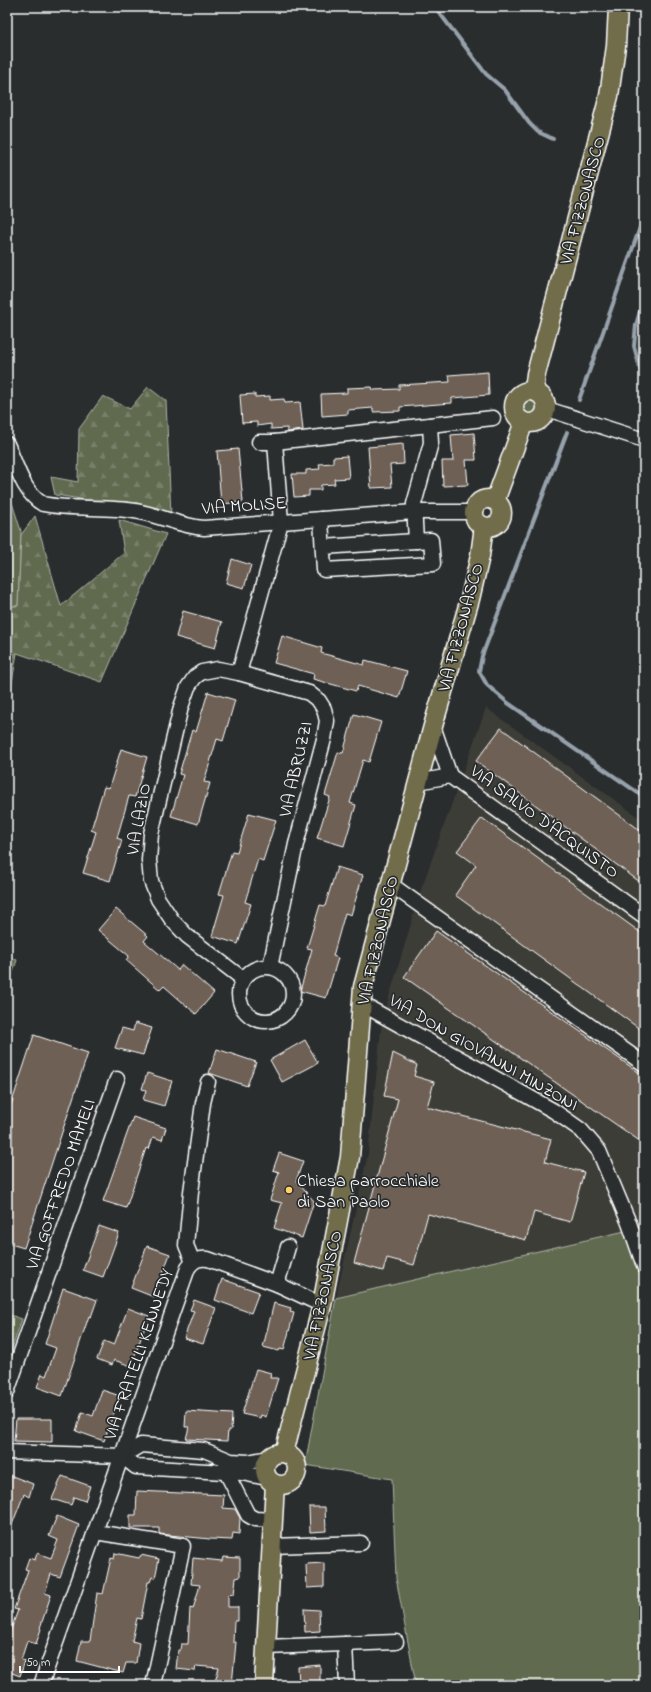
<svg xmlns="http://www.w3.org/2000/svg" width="651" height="1692" viewBox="0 0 651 1692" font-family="'Indie Flower',sans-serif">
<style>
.built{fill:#3e3d39}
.grass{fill:#606a50;stroke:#b0b4a8}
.forest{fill:url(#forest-firs);stroke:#b0b4a8}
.park{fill:url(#park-tufts);stroke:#b0b4a8}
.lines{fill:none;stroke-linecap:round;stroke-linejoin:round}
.stream{stroke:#97a2ac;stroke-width:4}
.building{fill:#6e6154;stroke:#fff}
.minor-casing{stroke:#fff;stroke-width:17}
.major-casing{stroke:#fff;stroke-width:21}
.minor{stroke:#2a2d2e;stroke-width:14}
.major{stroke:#716d4b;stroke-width:18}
.poi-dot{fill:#ffd166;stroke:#2a2d2e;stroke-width:1.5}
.labels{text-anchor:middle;stroke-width:3.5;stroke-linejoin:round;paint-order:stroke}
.street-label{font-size:18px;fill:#fff;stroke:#2a2d2e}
.poi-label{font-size:18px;fill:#fff;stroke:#2a2d2e;text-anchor:start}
</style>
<defs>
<pattern id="forest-firs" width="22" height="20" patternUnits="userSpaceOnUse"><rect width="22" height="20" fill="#606a50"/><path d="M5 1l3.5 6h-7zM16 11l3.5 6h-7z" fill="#78806a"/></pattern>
<pattern id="park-tufts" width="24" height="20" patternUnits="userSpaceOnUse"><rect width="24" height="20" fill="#606a50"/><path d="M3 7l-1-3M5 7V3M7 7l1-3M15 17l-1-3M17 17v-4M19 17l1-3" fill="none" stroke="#78806a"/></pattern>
</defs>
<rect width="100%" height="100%" fill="#2a2d2e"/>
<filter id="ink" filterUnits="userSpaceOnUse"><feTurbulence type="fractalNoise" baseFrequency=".025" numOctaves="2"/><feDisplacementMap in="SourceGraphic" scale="8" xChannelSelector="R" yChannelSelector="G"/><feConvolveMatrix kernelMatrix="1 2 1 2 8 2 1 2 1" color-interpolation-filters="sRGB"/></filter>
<g filter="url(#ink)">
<path class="built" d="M486,708L644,821V1287L625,1231L336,1298L368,1154L382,1021L421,890Z"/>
<g class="grass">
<circle cx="530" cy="406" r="9"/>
<path d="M7,487L21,531L18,606H7Z"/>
<path d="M625,1231L644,1287V1685H416L396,1578L392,1479L305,1465L336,1298Z"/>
</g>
<g class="forest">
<path d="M148,387L166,401L171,515L148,509L55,495L51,477L78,482L79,429L103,396L130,409Z"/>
<path d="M35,516L61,606L124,553L119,520L166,534L102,682L17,653L7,711V606H18L21,535Z"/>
<path d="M7,956L17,960L7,990Z"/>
</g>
<path class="park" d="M7,1314L22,1319L7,1363Z"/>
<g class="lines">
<g class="stream">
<path d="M435,7L486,74L505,90L529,123L538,132L553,139"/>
<path d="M644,297L636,325L634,346L644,383"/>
<path d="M579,400L644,216"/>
<path d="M567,432L482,656L479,671L487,685L508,703L644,797"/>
</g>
</g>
<g class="building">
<path d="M488,372L489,395L452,398V403L400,407V411L373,412V408L348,410V414L322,416L321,394L347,393V388L372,387L373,390L399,389V385L450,382L449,375Z"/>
<path d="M255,394V397L270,396V400L284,399L285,403L300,402L303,430L287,432V428L271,429V424L257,426V422L242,423L240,395Z"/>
<path d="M474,433L476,460H466L468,485L443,486L442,461H453L451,435Z"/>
<path d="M403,444L404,464L390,465L392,487L371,488L368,447Z"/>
<path d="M238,449L243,502L221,504L217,451Z"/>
<path d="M347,456L349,478L334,479L335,484L321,485V490H309V496L294,497L292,474H306V470L320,469L319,464L333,463V457Z"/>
<path d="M232,559L251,565L244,588L226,583Z"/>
<path d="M183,611L222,622L215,648L176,637Z"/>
<path d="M282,636L322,648L321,653L364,665L365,660L407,671L399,698L358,686L356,691L313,679L314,674L274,663Z"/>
<path d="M208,692L235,700L223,741L217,739L204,782L210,783L198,824L171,816L183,775L179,774L192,730L196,732Z"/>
<path d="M354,714L381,722L369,762L363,760L350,803L356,805L344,846L317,838L330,797L325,795L338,752L343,753Z"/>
<path d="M501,728L644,833V885L476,761Z"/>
<path d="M121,749L147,757L135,797L129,796L117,838L122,840L110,881L83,873L96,832L91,830L104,787L109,788Z"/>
<path d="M249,813L276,820L263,861L258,859L245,902L251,904L238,944L212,936L224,895L219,894L232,851L237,852Z"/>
<path d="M482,818L644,935V1032L455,895L476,865L457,851Z"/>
<path d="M337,867L363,875L351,915L345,913L333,956L338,958L326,998L300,991L312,949L307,948L320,905L325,906Z"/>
<path d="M116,909L148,936L144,941L178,970L182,965L214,993L196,1014L164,986L160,990L126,960L129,956L98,930Z"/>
<path d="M436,931L644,1076V1144L404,977Z"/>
<path d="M135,1023L152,1028L143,1055L115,1048L122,1028L133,1031Z"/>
<path d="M34,1035L88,1053L24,1248L7,1243V1117Z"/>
<path d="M305,1040L318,1063L282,1082L270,1060Z"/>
<path d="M217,1049L256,1062L247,1086L209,1073Z"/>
<path d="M393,1053L417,1065L414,1076L434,1082L427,1107L551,1139L545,1162L584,1172L570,1222L534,1212L526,1240L428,1214L414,1265L387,1258L383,1271L354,1263L398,1099L384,1096Z"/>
<path d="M147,1073L172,1081L164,1106L143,1100L146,1090L142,1089Z"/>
<path d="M133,1117L166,1128L162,1140L153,1137L149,1149L146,1148L126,1208L103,1201Z"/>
<path d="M279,1153L303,1161L296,1181L314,1201L302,1238L274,1228L282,1203L270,1200L279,1172L273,1170Z"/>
<path d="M99,1226L119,1233L103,1277L83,1270Z"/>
<path d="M147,1246L170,1254L154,1297L131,1288Z"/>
<path d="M222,1279L259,1292L251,1313L215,1300Z"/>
<path d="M63,1288L97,1300L91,1317L89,1316L62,1396L37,1387L42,1374L46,1376L56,1348L45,1344Z"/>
<path d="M194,1300L216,1308L203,1344L184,1338L194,1311L190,1310Z"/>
<path d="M274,1303L291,1308L290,1312L294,1313L284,1350L280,1349L279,1351L263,1347Z"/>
<path d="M128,1308L149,1316L131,1366L114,1360L112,1365L97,1359L104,1341L114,1345Z"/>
<path d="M256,1369L271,1373L270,1378H278L266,1417L261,1415L260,1418L242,1414Z"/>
<path d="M102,1390L120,1396L104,1441L76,1431L82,1412L93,1416Z"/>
<path d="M186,1411L232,1414L231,1430H228L227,1441L186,1439L189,1427H185Z"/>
<path d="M16,1419H52V1442L14,1441Z"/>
<path d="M7,1474L33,1484L29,1497L24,1494L8,1535Z"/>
<path d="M62,1476L90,1486L85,1501L74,1497L71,1505L52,1499Z"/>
<path d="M137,1491L224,1495L223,1508L235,1509L240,1518L239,1534L233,1533L232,1540L210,1539L159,1534V1528H130V1515H136Z"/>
<path d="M309,1507H325L326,1531L310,1532Z"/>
<path d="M57,1516L79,1525L60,1577L51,1574L45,1593L51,1595L40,1628L41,1629L36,1644L27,1641L21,1660L25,1661L20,1676L7,1671V1640L18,1610L14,1609L28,1570L25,1569L29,1558L35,1560L37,1553L51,1558L58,1540L49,1536Z"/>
<path d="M115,1553L139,1558L141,1555L159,1559L155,1578L152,1577L150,1582H148L141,1619L137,1618L132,1641L139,1643L136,1663H126L123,1673L77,1661L81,1641H90L97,1593L103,1594L111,1558L114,1559Z"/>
<path d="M223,1557L240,1558V1577L236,1578L234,1594L228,1595V1607H238V1621H234L233,1642H236L232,1685H214L219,1668L196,1666L195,1671L176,1669L178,1650H180L181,1644H188L190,1608L193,1609L200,1585L191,1584L193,1558L222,1561Z"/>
<path d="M324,1563V1587L307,1588L306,1564Z"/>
<path d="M304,1609L319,1610L320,1631L305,1632Z"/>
<path d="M320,1665V1683H299L298,1667Z"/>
</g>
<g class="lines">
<g class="minor-casing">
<g id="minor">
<path d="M547,409L644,440"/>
<path d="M259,442H275L493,418"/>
<path d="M7,444C16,464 23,493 43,504C73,510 105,506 135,511C159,515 180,526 204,528L414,512H474"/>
<path d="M321,519L324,570L433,564L431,540L323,547"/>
<path d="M416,541L414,504L431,443L430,425"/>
<path d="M239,673L281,522L275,442"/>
<path d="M433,726L450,776"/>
<path d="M418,782L450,776L644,916"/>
<path d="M390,884L644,1064"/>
<circle cx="266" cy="994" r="27"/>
<path d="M243,979L187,936L172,920L158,899L151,881L149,860L151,834L181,707L188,687L195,677L202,672L218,669L239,673L309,693L319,701L324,709L327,721L324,739L296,844L270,967"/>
<path d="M360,1006L371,1009L554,1111L581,1130L599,1151L629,1223L644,1266"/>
<path d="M193,1262L186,1245L191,1192L203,1103L208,1082"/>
<path d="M277,1284L288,1247"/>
<path d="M7,1392L117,1079"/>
<path d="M7,1452L122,1456"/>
<path d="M226,1472L248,1515L255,1519L274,1520"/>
<path d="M267,1478L242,1473L136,1467L122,1456L141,1445L204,1450L231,1461L248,1462L269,1458"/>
<path d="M95,1532L183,1546L153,1685"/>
<path d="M272,1546L361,1543"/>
<path d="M345,1644L347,1685"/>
<path d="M266,1647L396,1642"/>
<path d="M41,1685L188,1268C194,1260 198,1258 208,1259L277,1284L322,1305"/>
</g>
</g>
<g class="major-casing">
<g id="major">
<circle cx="530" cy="407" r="16"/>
<path d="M534,391L536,374L609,96L616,46L618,7"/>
<circle cx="488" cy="513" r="14"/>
<path d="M495,501L524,422"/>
<path d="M284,1453L322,1305L350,1157L363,987L433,726L470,599L480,556L484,526"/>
<circle cx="281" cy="1469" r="16"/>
<path d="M264,1685L275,1484"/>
</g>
</g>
<use href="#minor" class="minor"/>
<use href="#major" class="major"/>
</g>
</g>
<circle class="poi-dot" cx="289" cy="1190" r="4"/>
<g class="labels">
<g class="street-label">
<text transform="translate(582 200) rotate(-75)" y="6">VIA FIZZONASCO</text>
<text transform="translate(244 505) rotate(-4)" y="6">VIA MOLISE</text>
<text transform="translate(460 627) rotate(-75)" y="6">VIA FIZZONASCO</text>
<text transform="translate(295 769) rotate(-77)" y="6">VIA ABRUZZI</text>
<text transform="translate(138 819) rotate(-80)" y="6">VIA LAZIO</text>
<text transform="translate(545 821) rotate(36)" y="6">VIA SALVO D'ACQUISTO</text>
<text transform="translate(377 940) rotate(-77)" y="6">VIA FIZZONASCO</text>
<text transform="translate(484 1052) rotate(30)" y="6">VIA DON GIOVANNI MINZONI</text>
<text transform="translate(60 1184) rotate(-71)" y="6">VIA GOFFREDO MAMELI</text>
<text transform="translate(322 1295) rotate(-78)" y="6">VIA FIZZONASCO</text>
<text transform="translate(138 1354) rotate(-71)" y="6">VIA FRATELLI KENNEDY</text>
</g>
<g class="poi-label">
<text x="297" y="1186">Chiesa parrocchiale<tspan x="297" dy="21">di San Paolo</tspan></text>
</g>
</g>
<rect width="651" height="1692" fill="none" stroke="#2a2d2e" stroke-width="24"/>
<rect x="12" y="12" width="627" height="1668" fill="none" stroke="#fff" stroke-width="1.5" filter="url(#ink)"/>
<path d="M20 1666v6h99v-6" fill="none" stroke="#ffffff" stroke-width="2"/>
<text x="26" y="1666" font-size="12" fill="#ffffff" stroke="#2a2d2e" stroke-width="3" paint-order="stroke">50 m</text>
</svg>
